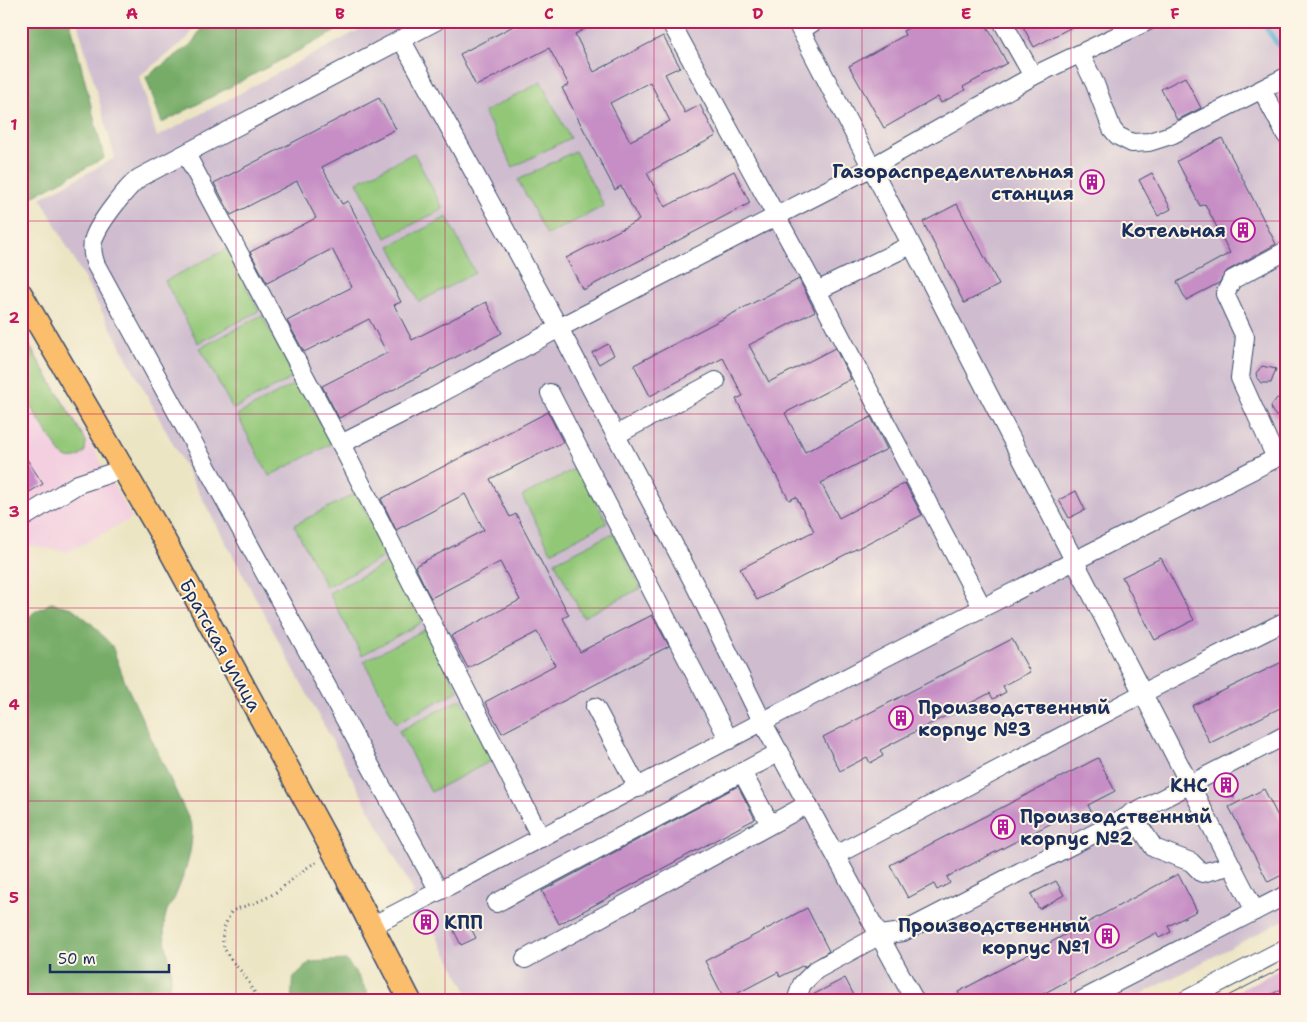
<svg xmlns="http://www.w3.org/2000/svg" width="1307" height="1022" viewBox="0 0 1307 1022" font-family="'Shantell Sans',sans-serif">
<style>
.built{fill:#f3cfe0}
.industrial{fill:#cfbdcf}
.green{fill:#93c778;stroke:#577b6b}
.forest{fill:#76ac68;stroke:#486e63}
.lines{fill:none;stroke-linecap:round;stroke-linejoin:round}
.stream{stroke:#54b2d2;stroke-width:5}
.building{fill:#c68ec5;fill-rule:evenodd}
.minor-casing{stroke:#3a4a6d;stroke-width:20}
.major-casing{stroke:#3a4a6d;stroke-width:25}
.path{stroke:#3a4a6d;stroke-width:3;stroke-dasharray:1 4;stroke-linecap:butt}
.minor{stroke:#fff;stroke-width:18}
.major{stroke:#fabe6d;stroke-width:22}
.grid{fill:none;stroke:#c2185b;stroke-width:1;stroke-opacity:0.55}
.labels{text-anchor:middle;stroke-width:4;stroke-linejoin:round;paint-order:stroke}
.poi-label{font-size:19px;font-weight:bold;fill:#1b2f5e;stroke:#fcf5e5;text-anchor:end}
.street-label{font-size:19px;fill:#1b2f5e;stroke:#fcf5e5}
.neatline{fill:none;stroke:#c2185b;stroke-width:2}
.grid-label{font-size:16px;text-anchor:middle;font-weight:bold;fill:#c2185b}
</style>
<rect width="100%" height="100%" fill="#fcf5e5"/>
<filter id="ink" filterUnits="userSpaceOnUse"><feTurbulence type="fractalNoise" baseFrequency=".02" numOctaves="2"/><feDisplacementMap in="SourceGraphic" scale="10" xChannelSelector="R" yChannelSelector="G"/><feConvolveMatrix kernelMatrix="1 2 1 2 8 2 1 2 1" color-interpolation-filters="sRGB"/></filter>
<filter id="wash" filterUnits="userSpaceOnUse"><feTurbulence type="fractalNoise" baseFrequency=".0096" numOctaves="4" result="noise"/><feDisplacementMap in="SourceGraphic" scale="20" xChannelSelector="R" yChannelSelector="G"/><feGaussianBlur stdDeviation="1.12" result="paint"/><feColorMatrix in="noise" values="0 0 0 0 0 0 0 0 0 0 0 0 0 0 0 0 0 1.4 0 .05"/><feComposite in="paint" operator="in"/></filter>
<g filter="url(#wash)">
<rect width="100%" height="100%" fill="#ece5c4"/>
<path class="built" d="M21,329L92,446L132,518L68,552L21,544Z"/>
<path class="industrial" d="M77,21H197L188,38L139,76L157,137L376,21H1286V919L1128,1001H472L433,929L425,933L419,923L422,921L409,896L414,893L41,198L115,158Z"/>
<g class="green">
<path d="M541,82L570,138L513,167L484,112Z"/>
<path d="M575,151L604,206L547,235L518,180Z"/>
<path d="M414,153L443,209L386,238L357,182Z"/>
<path d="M447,217L475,273L419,302L390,246Z"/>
<path d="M227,249L259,311L198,343L165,281Z"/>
<path d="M262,315L294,377L233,409L200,348Z"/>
<path d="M21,332L86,441L85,451C79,460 69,461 61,454L21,392Z"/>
<path d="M298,382L331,444L269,476L237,415Z"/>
<path d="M578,467L607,523L551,552L522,496Z"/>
<path d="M356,493L388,555L326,587L294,525Z"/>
<path d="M613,533L641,588L583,617L555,562Z"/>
<path d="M391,561L423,622L362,655L329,593Z"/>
<path d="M426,629L458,691L396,723L364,661Z"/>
<path d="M461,699L493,760L431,792L399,731Z"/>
</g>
<g class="forest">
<path d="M21,21H70L104,158L30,198L21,185Z"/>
<path d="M205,21H355L162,123L146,77L193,43Z"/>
<path d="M51,603L72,608L91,623L112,646L125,682L192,826C193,852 185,873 175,897C173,902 167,908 166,914C157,943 183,974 164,1001H21V625L33,613Z"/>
<path d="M346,960L357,974L372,1001H291L293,978L310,962Z"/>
</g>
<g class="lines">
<path class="stream" d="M1261,21L1286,56"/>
</g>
<g id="blocks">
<g class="building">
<path d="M523,21H600L575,34L594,72L663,36L680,67L665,74L685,113L700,105L716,136L647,173L665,207L734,171L750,203L583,290L566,258L639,220L621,186L615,190L562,88L569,85L549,48L476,86L460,54ZM650,82L670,121L630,141L610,103Z"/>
<path d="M921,21H984L1007,63L963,87L965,90L941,103L938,97L884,128L849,66L905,35L903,31Z"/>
<path d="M1020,21H1083L1034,47Z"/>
<path d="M1185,77L1201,108L1177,120L1161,89Z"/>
<path d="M379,98L396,129L322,167L342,204L348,201L401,302L394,305L412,340L486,302L502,333L339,418L322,386L387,353L369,319L304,352L287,321L352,287L332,249L267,283L250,252L316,218L297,181L231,215L214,183Z"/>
<path d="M1222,138L1276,244L1227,271L1219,283L1186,300L1177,282L1230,253L1205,204L1200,206L1177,161Z"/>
<path d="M1152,173L1171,209L1158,216L1139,180Z"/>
<path d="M957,204L999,285L964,303L923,222Z"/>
<path d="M799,279L815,311L749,345L769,382L835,348L851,379L785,413L805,452L871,417L887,449L821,483L839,518L905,483L922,515L757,600L740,569L814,531L796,497L789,500L736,399L743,396L723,358L650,396L634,365Z"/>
<path d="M608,344L614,355L599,364L592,353Z"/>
<path d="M1262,366L1276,369L1271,383H1261L1257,378L1256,373Z"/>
<path d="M1277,398L1286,399V418L1276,416L1272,411L1271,406Z"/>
<path d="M548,412L563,442L490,479L510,517L516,514L569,615L563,618L580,652L652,615L669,646L502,733L485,702L555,665L537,632L468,668L451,636L520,600L500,562L431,598L428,593L415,566L484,530L465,494L396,530L381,499Z"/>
<path d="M21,450L43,484L26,494L21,486Z"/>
<path d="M1076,491L1085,510L1069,518L1059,500Z"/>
<path d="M1161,558L1194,620L1155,640L1122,577Z"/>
<path d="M1012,639L1030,672L1003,686L1006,692L993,699L990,693L880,750L883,756L870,763L867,757L840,771L823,737Z"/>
<path d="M1286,660V705L1210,743L1192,706Z"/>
<path d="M1098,758L1115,791L1088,805L1091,811L1079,817L1075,811L947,877L950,883L937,890L934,884L908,898L890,865Z"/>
<path d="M1231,776L1236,783L1234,798L1220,791L1217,786L1216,783Z"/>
<path d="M738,786L755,819L559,924L542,891Z"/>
<path d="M1264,789L1286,832V873L1268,882L1229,807Z"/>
<path d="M1178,874L1197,911L1168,926L1171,932L1159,938L1156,933L1030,1001H963L958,992Z"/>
<path d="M1056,881L1064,895L1039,909L1031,894Z"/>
<path d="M807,908L829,951L804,967V965L780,977L778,972L725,1000L705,961Z"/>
<path d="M429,917L435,927L425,933L419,923Z"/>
<path d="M469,924L476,938L461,945L454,931Z"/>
<path d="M1286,966V987L1258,1001H1218Z"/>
<path d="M845,978L857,1001H807L809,997Z"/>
</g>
</g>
</g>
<g filter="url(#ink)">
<use href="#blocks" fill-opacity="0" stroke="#3a4a6d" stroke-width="1"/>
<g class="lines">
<g class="minor-casing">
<g id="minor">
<path d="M436,21L139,178C126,188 99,223 94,238C91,246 93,257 96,265L439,891"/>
<path d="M670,21L817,291L982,607"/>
<path d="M796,21L1255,911"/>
<path d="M1002,21L1033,76"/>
<path d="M801,30L815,21"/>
<path d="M401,39L559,328L695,585L763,723L915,1001"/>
<path d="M1081,55L1095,84L1112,129L1118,136L1132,143L1149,142L1171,135L1286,77"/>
<path d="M1262,90L1286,135"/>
<path d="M186,154L341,444L541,838"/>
<path d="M817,291L911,245"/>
<path d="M550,393L729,740"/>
<path d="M616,435L716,381"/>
<path d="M341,444L432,398L559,328L872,167L1033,76L1148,21"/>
<path d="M1276,458L1240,378L1245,337L1225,294L1232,280L1286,251"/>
<path d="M21,519L78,484L123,469"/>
<path d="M595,707L638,788"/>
<path d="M742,772L770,824"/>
<path d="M1131,813L1154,848L1191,862L1202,873L1229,866"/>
<path d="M836,855L1153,688L1286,621"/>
<path d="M496,903L780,752"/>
<path d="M372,926L886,657L1286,453"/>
<path d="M525,959L808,804"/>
<path d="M796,1001L802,984L816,970L880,935L903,932L1286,735"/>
<path d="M1080,1001L1286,895"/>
<path d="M1184,1001L1286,948"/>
</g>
</g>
<g class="major-casing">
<path id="major" d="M21,294L161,534L334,853L410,1001"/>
</g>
<path class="path" d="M259,1001C253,990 248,979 240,970C220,948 217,938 232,911C246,905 261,902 273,894C289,884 301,870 318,861"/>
<use href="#minor" class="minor"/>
<use href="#major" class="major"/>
</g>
</g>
<path class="grid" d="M236,21V1001M445,21V1001M654,21V1001M862,21V1001M1071,21V1001M21,221H1286M21,414H1286M21,608H1286M21,801H1286"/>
<defs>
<g id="building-ring" transform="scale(1.25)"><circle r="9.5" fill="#fcf5e5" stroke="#b5179e" stroke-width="1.5"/><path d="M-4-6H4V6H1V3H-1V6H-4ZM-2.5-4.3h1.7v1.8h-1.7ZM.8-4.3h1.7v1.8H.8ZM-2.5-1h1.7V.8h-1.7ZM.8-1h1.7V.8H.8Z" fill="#b5179e"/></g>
</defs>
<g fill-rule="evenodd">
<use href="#building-ring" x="1092" y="182"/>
<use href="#building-ring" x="1243" y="230"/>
<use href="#building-ring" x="901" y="718"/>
<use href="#building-ring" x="1226" y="785"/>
<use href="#building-ring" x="1003" y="827"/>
<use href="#building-ring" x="426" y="922"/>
<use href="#building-ring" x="1107" y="936"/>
</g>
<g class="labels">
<g class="poi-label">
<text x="1074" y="178">Газораспределительная<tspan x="1074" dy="22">станция</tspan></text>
<text x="1226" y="237">Котельная</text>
<text x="918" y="714" text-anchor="start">Производственный<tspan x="918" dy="22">корпус №3</tspan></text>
<text x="1208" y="792">КНС</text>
<text x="1020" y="823" text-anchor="start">Производственный<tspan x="1020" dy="22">корпус №2</tspan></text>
<text x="444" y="929" text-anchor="start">КПП</text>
<text x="1090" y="932">Производственный<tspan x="1090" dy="22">корпус №1</tspan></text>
</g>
<g class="street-label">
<text transform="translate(221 645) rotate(61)" y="7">Братская улица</text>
</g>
</g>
<rect width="1307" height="1022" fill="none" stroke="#fcf5e5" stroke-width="55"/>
<path d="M50 964v8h119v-8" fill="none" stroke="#1b2f5e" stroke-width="2.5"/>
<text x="58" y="964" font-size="15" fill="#1b2f5e" stroke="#fcf5e5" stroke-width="4" paint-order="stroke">50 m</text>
<rect x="28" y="28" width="1252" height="966" class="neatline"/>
<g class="grid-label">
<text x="132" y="19">A</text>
<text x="340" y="19">B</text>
<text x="549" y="19">C</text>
<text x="758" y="19">D</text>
<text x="966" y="19">E</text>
<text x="1175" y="19">F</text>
<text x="14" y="130">1</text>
<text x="14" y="323">2</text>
<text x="14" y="517">3</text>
<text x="14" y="710">4</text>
<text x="14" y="903">5</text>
</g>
</svg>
